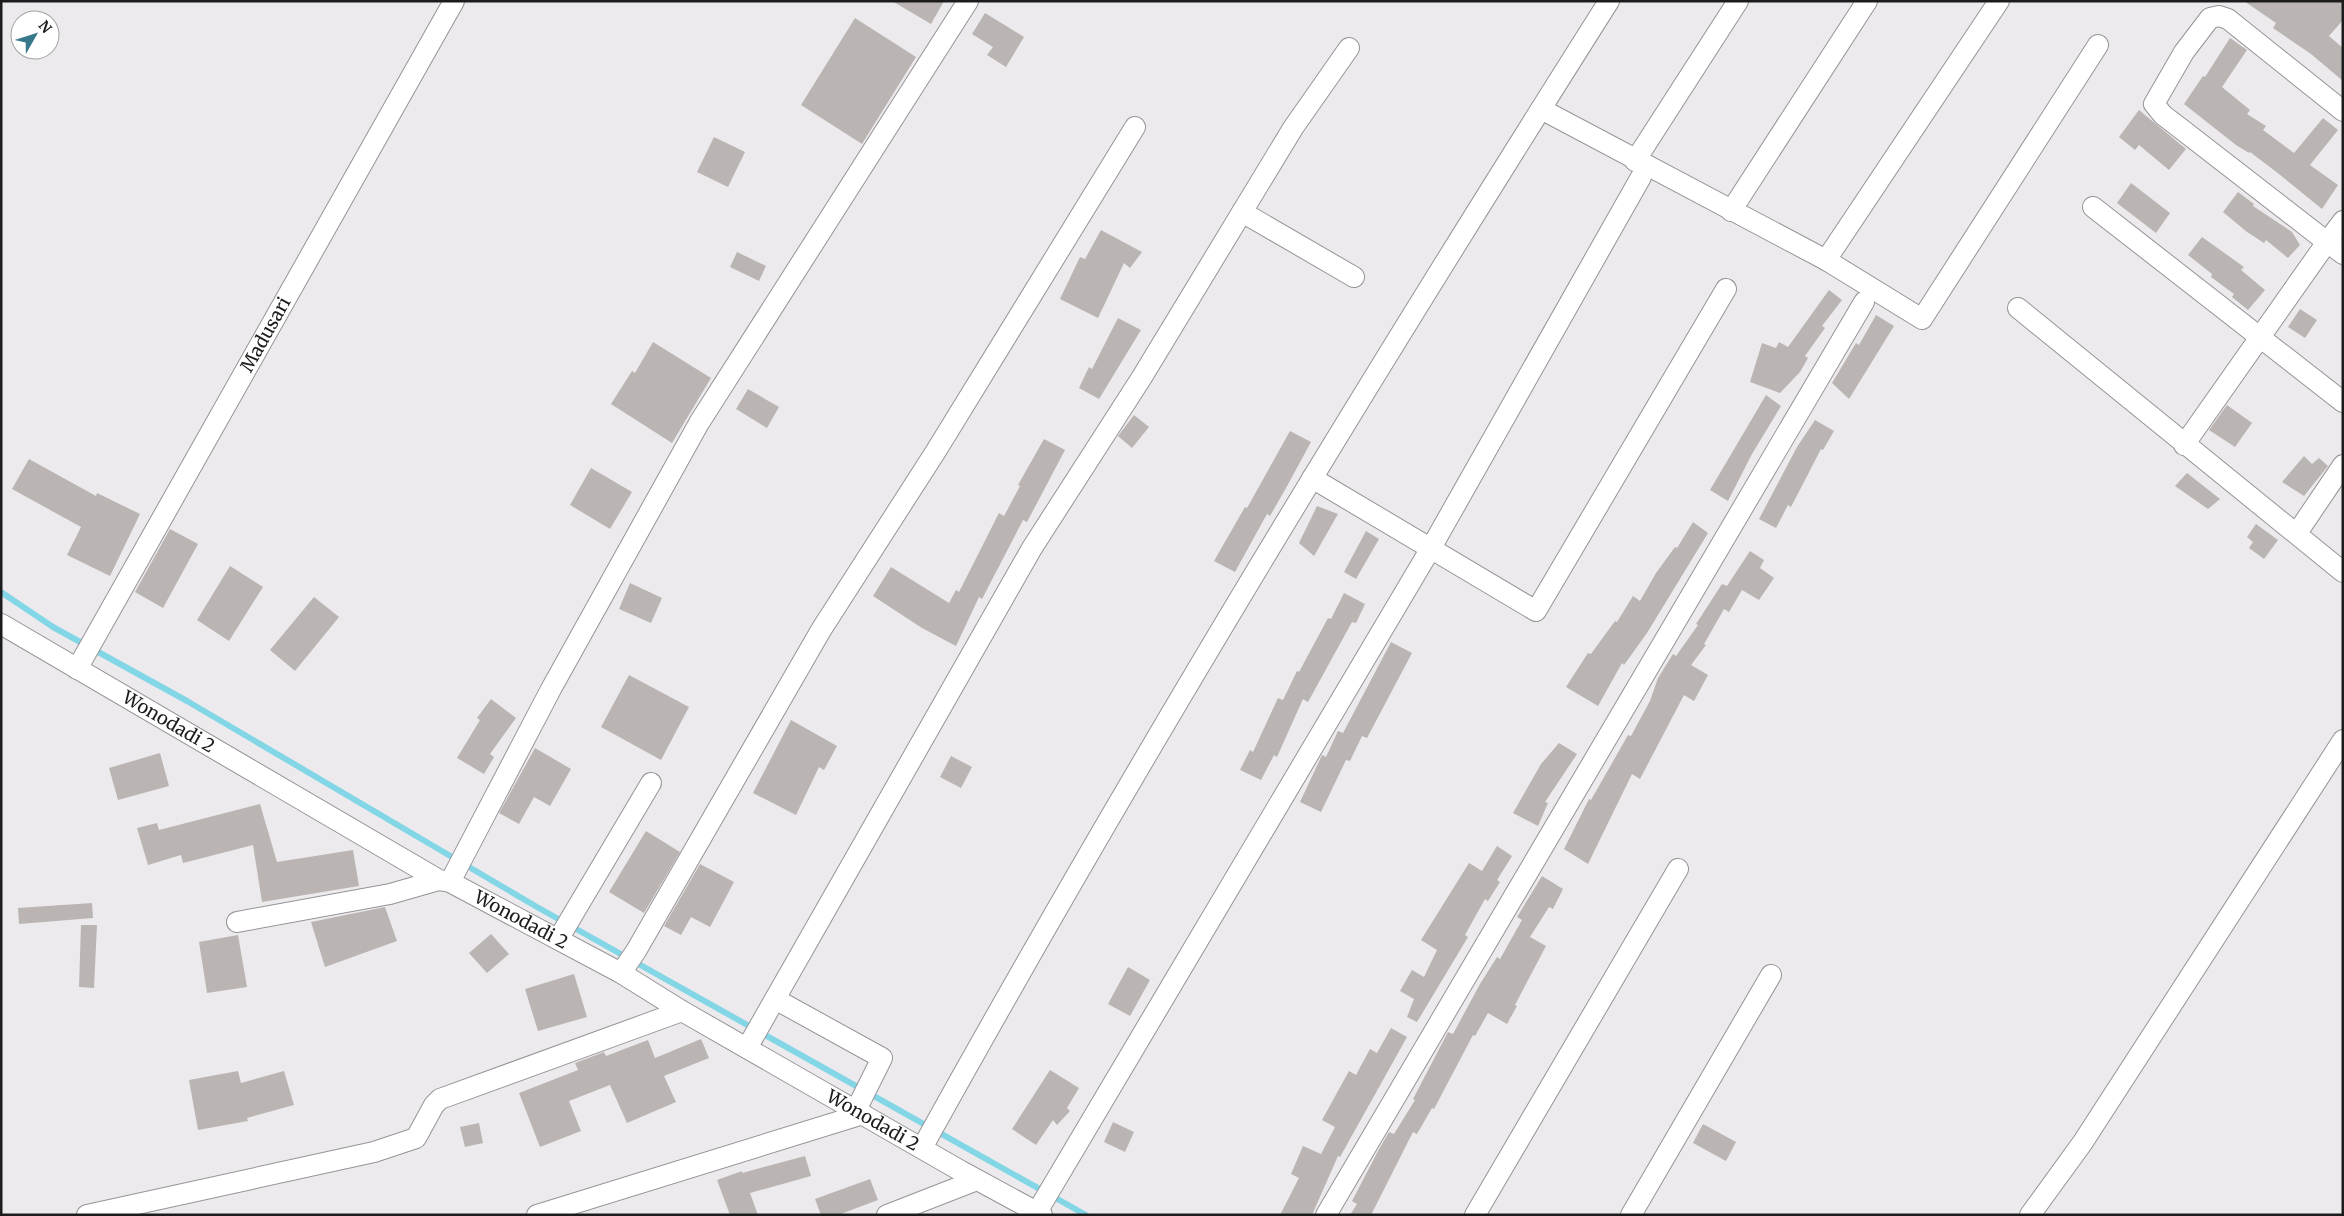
<svg xmlns="http://www.w3.org/2000/svg" width="2344" height="1216" viewBox="0 0 2344 1216" font-family="Merriweather,serif">
<style>
.lines{fill:none;stroke-linecap:round;stroke-linejoin:round}
.stream{stroke:#83d6e6;stroke-width:6}
.building{fill:#bab5b3}
.minor-casing{stroke:#969397;stroke-width:22}
.minor{stroke:#fff;stroke-width:20}
.labels{text-anchor:middle;stroke-width:4.5;stroke-linejoin:round;paint-order:stroke}
.street-label{font-size:18px;fill:#1d1c1d;stroke:#fff}
</style>
<rect width="100%" height="100%" fill="#edeaee"/>
<g class="lines">
<path class="stream" d="M1,592L53,627L187,701L537,907L1086,1215"/>
</g>
<g class="building">
<path d="M892,1H944L931,24Z"/>
<path d="M2244,1H2343V20L2329,36L2343,48V81L2311,54L2273,28L2276,23Z"/>
<path d="M985,13L1024,37L1006,67L987,55L993,47L972,34Z"/>
<path d="M855,18L916,57L862,144L801,105Z"/>
<path d="M2230,38L2247,50L2222,87L2250,110L2247,114L2266,126L2263,130L2294,153L2323,118L2338,130L2310,165L2338,185L2322,209L2279,174L2250,152L2249,153L2236,145L2184,104L2203,76L2205,77Z"/>
<path d="M2139,110L2186,149L2169,170L2139,145L2135,150L2119,137Z"/>
<path d="M714,137L745,152L728,187L697,172Z"/>
<path d="M2131,183L2170,213L2156,233L2117,203Z"/>
<path d="M2238,192L2254,204L2253,206L2292,232L2300,245L2288,258L2266,240L2264,243L2247,232L2223,212Z"/>
<path d="M1101,230L1142,252L1130,268L1124,263L1098,318L1060,299L1080,257L1085,259Z"/>
<path d="M2202,237L2244,267L2241,270L2265,290L2248,310L2232,297L2234,294L2211,277L2212,274L2188,255Z"/>
<path d="M737,252L766,266L759,281L730,267Z"/>
<path d="M1829,290L1842,300L1822,326L1825,328L1805,356L1808,358L1800,372L1780,393L1750,382L1762,343L1776,348L1779,342L1788,347Z"/>
<path d="M2300,309L2317,320L2305,338L2288,327Z"/>
<path d="M1876,315L1894,326L1849,399L1832,383L1856,343L1859,345Z"/>
<path d="M1118,318L1141,330L1099,399L1079,388L1089,367L1092,369Z"/>
<path d="M653,342L711,378L672,443L611,404L632,371L635,373Z"/>
<path d="M748,389L779,407L767,428L736,409Z"/>
<path d="M1766,395L1781,406L1752,454L1728,501L1710,490Z"/>
<path d="M2227,405L2252,423L2235,447L2209,430Z"/>
<path d="M1134,415L1149,427L1132,448L1118,436Z"/>
<path d="M1815,420L1834,431L1823,450L1821,449L1791,507L1788,505L1776,528L1759,519L1797,447Z"/>
<path d="M1290,431L1311,442L1286,488L1270,516L1267,514L1235,572L1214,561L1245,507L1247,508Z"/>
<path d="M1044,439L1065,450L1027,522L1023,520L982,599L979,597L956,646L922,628L873,596L891,567L949,603L956,590L959,592L999,513L1004,516L1020,486L1018,485Z"/>
<path d="M2304,456L2312,464L2319,458L2328,466L2304,496L2282,482Z"/>
<path d="M29,459L96,496L97,493L140,514L110,576L67,555L81,527L12,489Z"/>
<path d="M591,468L632,492L610,529L570,505Z"/>
<path d="M2187,473L2220,499L2208,509L2175,486Z"/>
<path d="M1317,506L1338,514L1314,556L1299,543Z"/>
<path d="M1693,522L1708,533L1647,633L1624,665L1622,663L1598,706L1566,687L1588,653L1591,654L1615,621L1617,622L1633,596L1640,601L1656,573L1675,547L1677,548Z"/>
<path d="M2256,524L2278,540L2264,559L2249,548L2253,542L2247,537Z"/>
<path d="M170,529L198,544L163,608L135,592Z"/>
<path d="M1366,531L1379,539L1356,579L1344,572Z"/>
<path d="M1750,551L1764,560L1760,568L1774,578L1759,600L1742,590L1729,612L1724,609L1704,644L1706,645L1691,665L1708,675L1694,701L1684,695L1640,779L1632,774L1588,864L1564,849L1589,799L1591,800L1628,735L1631,736L1650,701L1658,678L1673,654L1676,656L1698,625L1696,624L1722,584L1727,586Z"/>
<path d="M230,566L263,587L229,641L197,620Z"/>
<path d="M630,583L662,598L651,623L619,609Z"/>
<path d="M1344,593L1365,604L1356,623L1352,622L1308,702L1303,699L1277,757L1274,755L1261,780L1240,770L1250,750L1253,752L1278,698L1283,700L1297,671L1299,672L1328,618L1331,619Z"/>
<path d="M314,597L339,617L295,671L270,650Z"/>
<path d="M1391,642L1412,653L1367,738L1362,736L1350,761L1346,760L1321,812L1300,802L1322,755L1326,757L1338,731L1343,733Z"/>
<path d="M629,675L689,707L661,760L601,727Z"/>
<path d="M491,699L516,718L490,754L494,757L484,774L457,758L480,720L477,718Z"/>
<path d="M791,720L837,746L824,770L819,767L796,815L753,793Z"/>
<path d="M1559,743L1577,754L1545,802L1548,803L1538,826L1513,813L1541,764Z"/>
<path d="M535,748L571,769L550,806L534,797L519,824L499,813Z"/>
<path d="M160,753L169,786L118,800L109,768Z"/>
<path d="M951,756L972,767L961,788L940,777Z"/>
<path d="M260,804L277,862L353,850L359,886L262,902L253,845L183,863L181,855L148,865L137,828L157,823L159,830Z"/>
<path d="M646,831L680,852L644,913L609,892Z"/>
<path d="M1497,846L1512,856L1497,880L1500,882L1488,901L1485,899L1465,935L1468,937L1417,1022L1407,1017L1414,999L1400,991L1412,970L1424,977L1437,950L1421,940L1469,863L1482,871Z"/>
<path d="M700,864L734,882L710,927L691,917L681,935L664,926Z"/>
<path d="M1542,876L1563,889L1553,909L1549,907L1530,937L1546,946L1515,1005L1517,1006L1507,1024L1488,1013L1475,1036L1473,1035L1434,1109L1432,1108L1417,1134L1413,1132L1371,1215H1350L1357,1204L1352,1201L1378,1151L1389,1132L1394,1134L1415,1100L1413,1099L1448,1032L1453,1034L1480,984L1497,957L1500,959L1522,920L1517,917Z"/>
<path d="M92,903L93,918L19,924L18,908Z"/>
<path d="M385,907L397,941L325,967L311,922Z"/>
<path d="M81,925H97L94,988L79,987Z"/>
<path d="M491,934L509,954L487,973L469,953Z"/>
<path d="M238,935L247,987L207,993L199,942Z"/>
<path d="M1128,967L1150,980L1130,1016L1108,1004Z"/>
<path d="M574,974L587,1017L538,1031L525,989Z"/>
<path d="M1391,1028L1407,1037L1340,1157L1338,1156L1312,1215H1280L1299,1178L1291,1174L1303,1146L1321,1154L1335,1127L1322,1120L1349,1071L1356,1075L1370,1049L1377,1053Z"/>
<path d="M701,1039L709,1058L664,1076L676,1102L627,1123L610,1085L569,1101L581,1131L540,1147L519,1093L578,1070L575,1063L604,1052L606,1056L648,1040L655,1058Z"/>
<path d="M1050,1070L1079,1088L1067,1108L1070,1111L1057,1125L1053,1120L1036,1145L1012,1129Z"/>
<path d="M238,1071L241,1083L284,1071L294,1105L247,1118L248,1121L198,1130L189,1080Z"/>
<path d="M1113,1122L1134,1132L1125,1152L1104,1142Z"/>
<path d="M479,1123L483,1143L465,1147L460,1127Z"/>
<path d="M1703,1124L1736,1142L1726,1161L1693,1143Z"/>
<path d="M805,1156L811,1176L750,1193L758,1215H730L717,1180L742,1171V1173Z"/>
<path d="M870,1179L878,1200L838,1215H821L815,1199Z"/>
</g>
<g class="lines">
<g class="minor-casing">
<g id="minor">
<path d="M1541,109L1826,260L1922,319L2098,45"/>
<path d="M1635,161L1738,1"/>
<path d="M2093,207L2343,402"/>
<path d="M1731,211L1867,1"/>
<path d="M1242,212L1354,277"/>
<path d="M2343,221L2327,242L2343,254"/>
<path d="M1826,260L1999,1"/>
<path d="M2018,308L2343,572"/>
<path d="M2184,445L2327,242L2180,128L2163,115L2154,104L2184,52L2210,18L2219,16L2228,19L2343,111"/>
<path d="M1312,478L1536,611L1726,289"/>
<path d="M2297,533L2343,465"/>
<path id="s1" d="M1,624L439,880L450,882L621,973L682,1011L961,1171L1042,1215"/>
<path id="s2" d="M77,669L454,1"/>
<path d="M450,882L551,689L699,423L968,1"/>
<path d="M237,922L390,894L439,880"/>
<path d="M559,938L651,783"/>
<path d="M621,973L636,951L821,630L936,451L1135,127"/>
<path d="M775,999L882,1058L856,1110"/>
<path d="M747,1048L1032,548L1142,377L1293,128L1349,48"/>
<path d="M922,1148C1138,758 1371,377 1609,1"/>
<path d="M1037,1212L1431,548L1641,177"/>
<path d="M87,1215L374,1152L416,1138L434,1105L440,1099L682,1011"/>
<path d="M537,1215L863,1114"/>
<path d="M887,1215L977,1180"/>
<path d="M1326,1215L1864,302"/>
<path d="M1475,1215L1678,869"/>
<path d="M1631,1215L1771,975"/>
<path d="M2030,1215L2083,1142L2343,740"/>
</g>
</g>
<use href="#minor" class="minor"/>
</g>
<g class="labels">
<g class="street-label">
<text dy="6" stroke="none"><textPath href="#s2" startOffset="384">Madusari</textPath></text>
<text dy="6" stroke="none"><textPath href="#s1" startOffset="194">Wonodadi 2</textPath></text>
<text dy="6" stroke="none"><textPath href="#s1" startOffset="599">Wonodadi 2</textPath></text>
<text dy="6" stroke="none"><textPath href="#s1" startOffset="1004">Wonodadi 2</textPath></text>
</g>
</g>
<rect width="2344" height="1216" fill="none" stroke="#1d1c1d" stroke-width="5"/>
<g transform="translate(35 35) rotate(51)"><circle r="24" fill="#ffffff" stroke="#a5a4a5"/>
<path d="M0-4L9 19L0 12L-9 19Z" fill="#37788b"/>
<text y="-8" font-size="14" font-weight="bold" text-anchor="middle" fill="#1d1c1d">N</text>
</g>
</svg>
